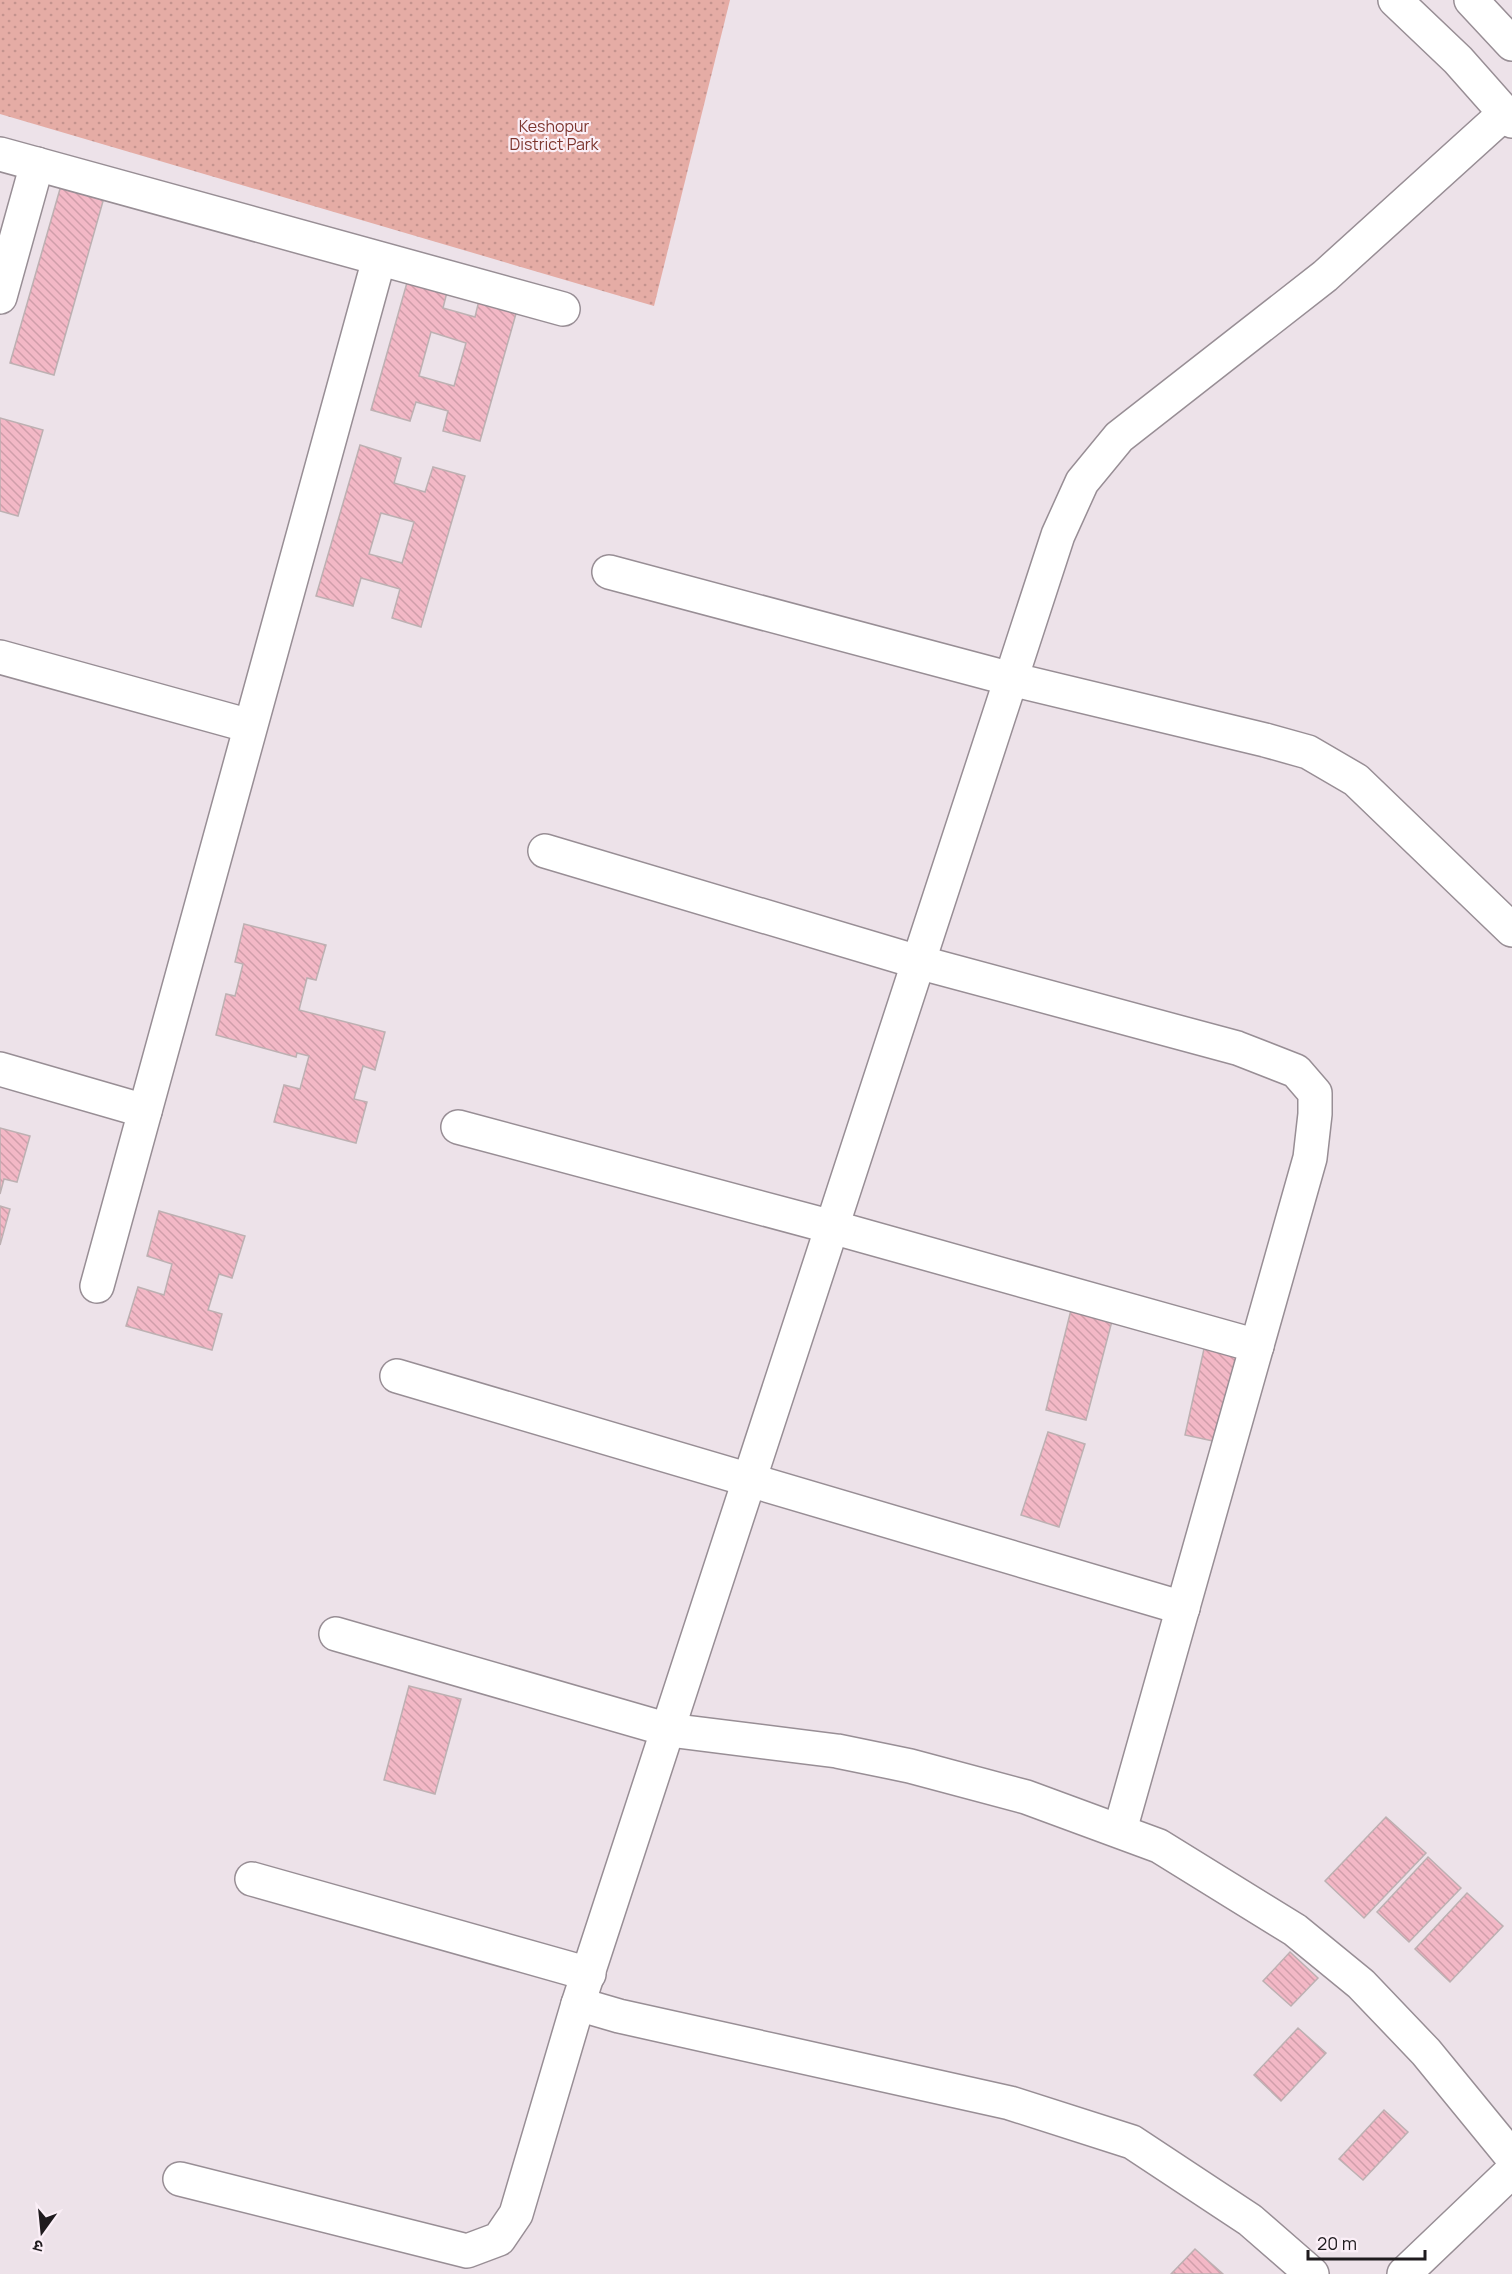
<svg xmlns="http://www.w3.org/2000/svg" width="1512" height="2274" viewBox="0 0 1512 2274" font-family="Manrope,'Noto Sans Devanagari',sans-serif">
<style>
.park{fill:url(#park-dots)}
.building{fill:url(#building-back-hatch);stroke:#bdb0b2;stroke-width:1.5;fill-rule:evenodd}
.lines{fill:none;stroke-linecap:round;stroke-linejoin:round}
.minor-casing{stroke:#988e95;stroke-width:36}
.minor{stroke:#fff;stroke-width:33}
.labels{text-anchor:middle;stroke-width:4.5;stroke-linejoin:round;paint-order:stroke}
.park-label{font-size:16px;fill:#7d362f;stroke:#fbeff7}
</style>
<defs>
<pattern id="park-dots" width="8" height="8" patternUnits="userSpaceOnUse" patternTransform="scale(1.5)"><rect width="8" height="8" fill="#e5aca5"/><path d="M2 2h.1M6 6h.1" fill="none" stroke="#c4938e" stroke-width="1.8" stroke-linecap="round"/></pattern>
<pattern id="building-back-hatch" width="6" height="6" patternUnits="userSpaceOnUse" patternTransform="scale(1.5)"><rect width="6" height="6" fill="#f3b8c6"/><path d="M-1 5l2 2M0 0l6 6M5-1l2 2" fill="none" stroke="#d09eaa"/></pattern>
</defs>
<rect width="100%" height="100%" fill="#ede2e9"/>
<path class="park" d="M0,0H730L654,306L0,114Z"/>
<g class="building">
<path d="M62,182L105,194L54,375L10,363Z"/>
<path d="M410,272L449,284L443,308L475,317L481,292L519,303L480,441L443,431L448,411L416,402L410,421L371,410ZM431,332L466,343L454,386L419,376Z"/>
<path d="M0,418L43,430L18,516L0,511Z"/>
<path d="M360,445L401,458L394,483L425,492L433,467L465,476L421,627L392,618L400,589L361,578L353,606L316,596ZM381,513L414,522L402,563L369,554Z"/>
<path d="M244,924L326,945L316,980L307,978L299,1010L385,1032L375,1070L363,1066L354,1099L367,1102L356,1143L274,1122L284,1085L300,1089L309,1056L297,1053L296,1057L216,1035L226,994L235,996L243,964L235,962Z"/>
<path d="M0,1128L30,1136L17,1182L4,1179L0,1194Z"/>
<path d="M0,1206L10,1209L0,1245Z"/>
<path d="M159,1211L245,1236L232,1278L219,1274L208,1310L222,1314L212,1350L126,1326L138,1287L164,1295L172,1264L147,1256Z"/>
<path d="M1071,1310L1112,1321L1086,1420L1046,1410Z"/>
<path d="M1204,1349L1246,1358L1227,1444L1185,1435Z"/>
<path d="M1048,1432L1085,1444L1059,1527L1021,1515Z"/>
<path d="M409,1686L461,1699L435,1794L384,1780Z"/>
<path d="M1386,1817L1426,1853L1364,1918L1325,1881Z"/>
<path d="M1428,1857L1461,1888L1409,1942L1377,1912Z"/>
<path d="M1467,1893L1503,1926L1450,1982L1415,1949Z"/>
<path d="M1290,1952L1318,1978L1291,2006L1263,1981Z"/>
<path d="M1298,2028L1326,2053L1281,2101L1254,2075Z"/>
<path d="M1384,2110L1408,2132L1363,2180L1339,2159Z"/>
<path d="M1195,2249L1223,2274H1171Z"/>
</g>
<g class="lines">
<g class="minor-casing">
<g id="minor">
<path d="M1395,0L1458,60L1512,121"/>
<path d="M1471,0L1512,44"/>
<path d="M0,154L563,309"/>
<path d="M0,297L37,164"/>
<path d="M609,572L1011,679L1265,740L1308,752L1356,780L1512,930"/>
<path d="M0,657L250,726"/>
<path d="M545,851L918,962L1237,1048L1296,1071L1315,1093V1114L1310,1158L1120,1830"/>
<path d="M0,1069L145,1111"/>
<path d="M458,1127L832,1227L1257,1346"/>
<path d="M97,1286L379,259"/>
<path d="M397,1376L1183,1608"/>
<path d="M336,1634L669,1730L837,1751L910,1766L1026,1797L1159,1846L1295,1930L1361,1984L1426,2052L1512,2157"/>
<path d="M252,1879L589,1974"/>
<path d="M578,2004L619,2016L1010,2103L1132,2142L1250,2220L1312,2274"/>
<path d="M180,2179L467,2251L499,2239L516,2214L578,2004L1058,535L1082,482L1119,437L1325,276L1505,113"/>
<path d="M1404,2274L1512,2171"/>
</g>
</g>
<use href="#minor" class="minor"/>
</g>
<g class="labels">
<g class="park-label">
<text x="554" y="132">Keshopur<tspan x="554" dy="18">District Park</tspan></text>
</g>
</g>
<g transform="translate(42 2232) rotate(195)" stroke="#fbeff7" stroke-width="4.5" paint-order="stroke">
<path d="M0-4.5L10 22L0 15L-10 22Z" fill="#1f1b1e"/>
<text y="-9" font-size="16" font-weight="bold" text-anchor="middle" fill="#1f1b1e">उ</text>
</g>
<path d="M1308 2250v9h117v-9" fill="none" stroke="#1f1b1e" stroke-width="3"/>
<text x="1317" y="2250" font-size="18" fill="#1f1b1e" stroke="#fbeff7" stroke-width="4.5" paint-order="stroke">20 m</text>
</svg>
